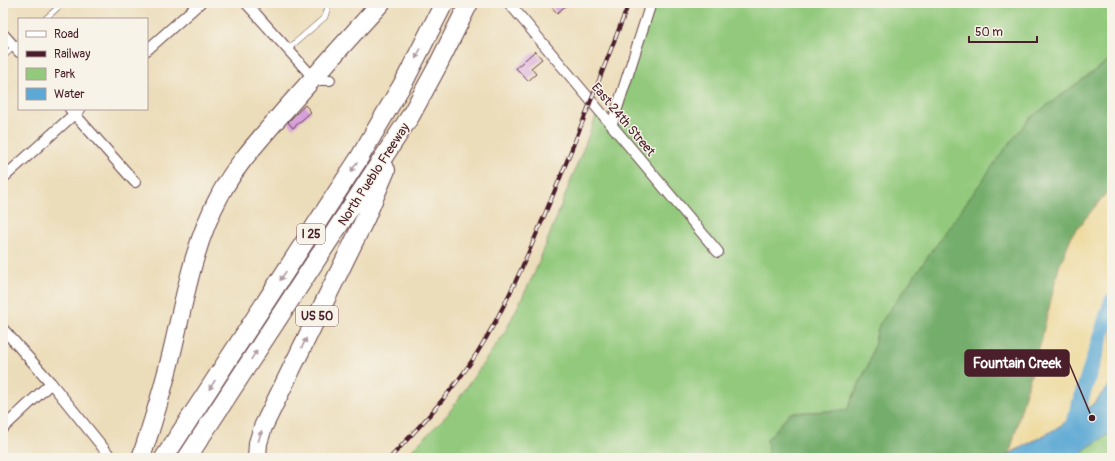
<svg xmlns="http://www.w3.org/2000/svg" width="1115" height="461" viewBox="0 0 1115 461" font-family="Pangolin,sans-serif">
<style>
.green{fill:#92c97c;stroke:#6e7454}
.forest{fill:#75ad6c;stroke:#60664c}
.sand{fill:#eeda9e;stroke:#9c7c64}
.water{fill:#5ba9d4;stroke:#526480}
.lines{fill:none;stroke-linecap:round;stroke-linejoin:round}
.river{stroke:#5ba9d4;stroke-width:16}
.building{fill:#d6a0db}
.service-casing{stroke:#623c40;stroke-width:6}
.minor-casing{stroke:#623c40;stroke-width:12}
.motorway-casing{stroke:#623c40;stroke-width:20}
.service{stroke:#fff;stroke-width:5}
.minor{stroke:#fff;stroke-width:10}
.motorway{stroke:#fff;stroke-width:18}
.rail-casing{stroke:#4a1f2b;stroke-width:4}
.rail{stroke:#f7f3e8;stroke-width:2.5;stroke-dasharray:8;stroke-linecap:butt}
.oneway{fill:#ae9aa0}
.labels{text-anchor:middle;stroke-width:3;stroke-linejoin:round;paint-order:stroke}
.shield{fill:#f7f3e8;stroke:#7e5f64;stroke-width:1}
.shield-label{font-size:12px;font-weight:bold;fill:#4a1f2b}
.street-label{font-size:13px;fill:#4a1f2b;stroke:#f7f3e8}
.leader{fill:none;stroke:#4a1f2b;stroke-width:1.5}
.callout-dot{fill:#4a1f2b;stroke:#f7f3e8;stroke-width:1.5}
.callout{fill:#4a1f2b;stroke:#4a1f2b;stroke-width:1.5}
.callout-label{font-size:14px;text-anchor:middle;font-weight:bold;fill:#fff}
</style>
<rect width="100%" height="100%" fill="#f7f3e8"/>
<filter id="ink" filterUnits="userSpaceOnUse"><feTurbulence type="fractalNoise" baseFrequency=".025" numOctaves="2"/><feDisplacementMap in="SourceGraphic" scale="8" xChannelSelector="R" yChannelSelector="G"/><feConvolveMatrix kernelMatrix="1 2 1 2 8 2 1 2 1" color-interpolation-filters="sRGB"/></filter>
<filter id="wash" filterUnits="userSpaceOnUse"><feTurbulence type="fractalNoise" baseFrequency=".012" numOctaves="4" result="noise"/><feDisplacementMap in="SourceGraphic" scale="16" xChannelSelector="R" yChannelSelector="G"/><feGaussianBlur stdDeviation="0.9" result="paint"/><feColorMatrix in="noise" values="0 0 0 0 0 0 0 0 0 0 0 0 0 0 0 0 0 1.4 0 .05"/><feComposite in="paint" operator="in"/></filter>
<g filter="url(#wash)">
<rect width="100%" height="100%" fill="#ecddba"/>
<g class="green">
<path d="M651,3H1112V58L1030,118L879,325L870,361L847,410L790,413L767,440L769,458H404L448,414L505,332L535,272L599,109L611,124Z"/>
<path d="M1112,432V458H1075L1088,447Z"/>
</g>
<path class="forest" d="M1112,58V186L1072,235L1059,267L1040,346L1025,395L1010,453L1003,458H769L767,440L790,413L847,410L870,361L879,325L1004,150L1030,118Z"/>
<path class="sand" d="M1112,186V382L1092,405L1052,431L1010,453L1025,395L1040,346L1059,267L1072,235Z"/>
<path class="water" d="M1112,382V432L1088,447L1075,458H1003L1052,431L1092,405Z"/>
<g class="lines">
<path class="river" d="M1069,437L1112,301"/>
</g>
<g id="blocks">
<g class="building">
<path d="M548,3H569L557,13Z"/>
<path d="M535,51L542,59L531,68L536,74L528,81L516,68Z"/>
<path d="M305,105L311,112L293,128L288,122Z"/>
</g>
</g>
</g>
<g filter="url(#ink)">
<use href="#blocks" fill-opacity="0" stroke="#623c40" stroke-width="1"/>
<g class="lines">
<g class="service-casing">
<g id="service">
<path d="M45,19L63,3"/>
<path d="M288,49L325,17L329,3"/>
<path d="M3,57L19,42"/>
</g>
</g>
<g class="minor-casing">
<g id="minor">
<path d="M246,3L310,74L320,80H330"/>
<path d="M509,3L718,252"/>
<path d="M3,34L19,52"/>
<path d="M147,50L200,3"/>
<path d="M70,109L135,182"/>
<path d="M612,124L651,3"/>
<path d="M3,178L80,109"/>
<path d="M3,329L51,383L109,455L105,458"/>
<path d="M3,428L51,383"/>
</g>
</g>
<g class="motorway-casing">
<g id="motorway">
<path d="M141,458C151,428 160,399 168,368C183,310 191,248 220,195C236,164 262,137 284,111C316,75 348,39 381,3"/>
<path d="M164,458L358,160L405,80L444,3"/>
<path d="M187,458L411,115L437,67L469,3"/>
<path d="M257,458L258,443L263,427L366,217L386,170"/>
</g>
</g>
<use href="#service" class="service"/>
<use href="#minor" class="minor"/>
<use href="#motorway" class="motorway"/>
<g class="rail-casing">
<path id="rail" d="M390,458C421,425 453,391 477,353C506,307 526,259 547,209C576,141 602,72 629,3"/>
</g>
<use href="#rail" class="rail"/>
</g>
<defs><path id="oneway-solid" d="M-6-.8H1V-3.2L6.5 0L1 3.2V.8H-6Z"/></defs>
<g class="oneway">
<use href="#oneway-solid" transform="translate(418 54) rotate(117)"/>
<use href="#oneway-solid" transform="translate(354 167) rotate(122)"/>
<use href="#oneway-solid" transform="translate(283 276) rotate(123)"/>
<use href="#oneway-solid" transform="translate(304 343) rotate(-64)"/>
<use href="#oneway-solid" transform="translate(254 355) rotate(-57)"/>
<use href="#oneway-solid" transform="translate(212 385) rotate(123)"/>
<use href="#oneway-solid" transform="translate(260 436) rotate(-73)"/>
</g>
</g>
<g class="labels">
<g class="shield">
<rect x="297" y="224" width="28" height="20" rx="3"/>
<rect x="296" y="306" width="42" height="20" rx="3"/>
</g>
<g class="shield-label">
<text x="311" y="238">I 25</text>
<text x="317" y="320">US 50</text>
</g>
<g class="street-label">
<text transform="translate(624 119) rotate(50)" y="5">East 24th Street</text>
<text transform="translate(373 174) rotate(-57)" y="5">North Pueblo Freeway</text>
</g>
</g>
<path class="leader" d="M1092 418L1069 363"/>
<circle class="callout-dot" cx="1092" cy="418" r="4"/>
<rect class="callout" x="965" y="350" width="104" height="26" rx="4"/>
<g class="callout-label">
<text x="1017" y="368">Fountain Creek</text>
</g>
<rect width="1115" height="461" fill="none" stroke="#f7f3e8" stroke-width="16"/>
<rect x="18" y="18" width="130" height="92" fill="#f7f3e8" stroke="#b29e9c"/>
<rect x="26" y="31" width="20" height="6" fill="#ffffff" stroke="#b29e9c"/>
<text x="54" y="38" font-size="12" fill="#4a1f2b">Road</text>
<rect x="26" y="51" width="20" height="6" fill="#4a1f2b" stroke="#b29e9c"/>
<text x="54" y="58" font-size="12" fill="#4a1f2b">Railway</text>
<rect x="26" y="68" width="20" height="12" fill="#92c97c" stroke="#b29e9c"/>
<text x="54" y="78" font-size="12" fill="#4a1f2b">Park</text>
<rect x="26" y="88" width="20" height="12" fill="#5ba9d4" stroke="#b29e9c"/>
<text x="54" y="98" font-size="12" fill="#4a1f2b">Water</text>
<path d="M969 36v6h68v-6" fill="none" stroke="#4a1f2b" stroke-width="2"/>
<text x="975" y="36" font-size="12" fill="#4a1f2b" stroke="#f7f3e8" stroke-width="3" paint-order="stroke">50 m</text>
</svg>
